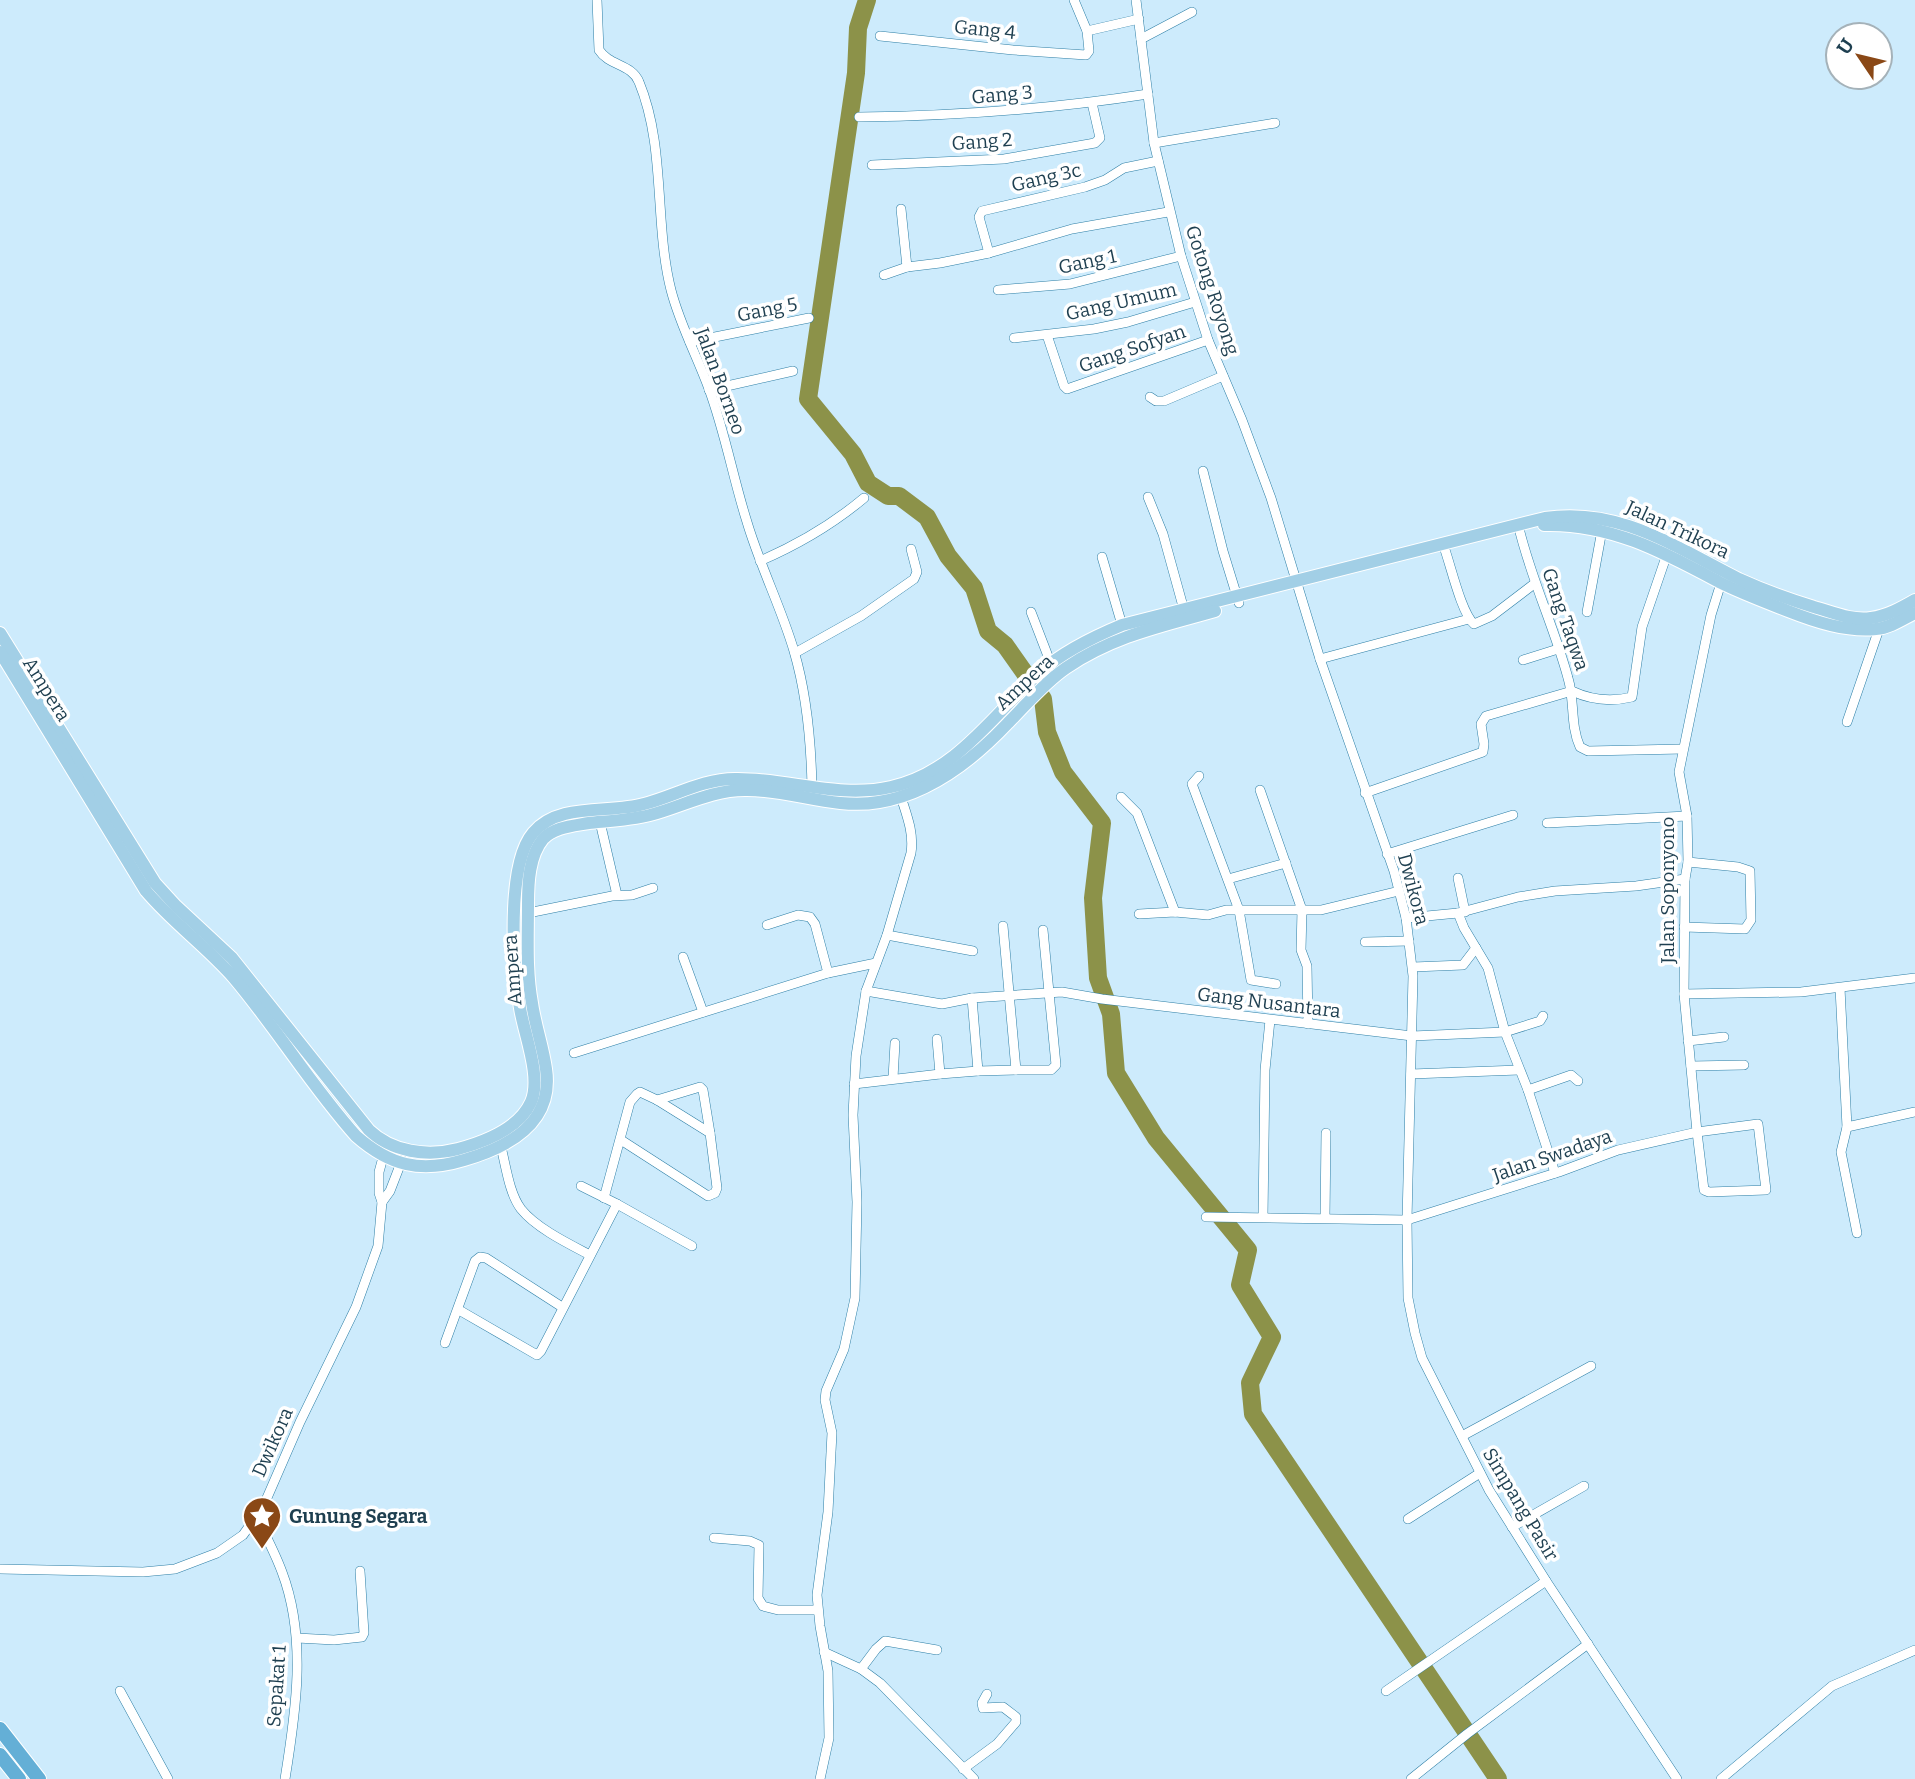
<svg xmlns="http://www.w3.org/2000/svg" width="1915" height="1779" viewBox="0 0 1915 1779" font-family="Bitter,serif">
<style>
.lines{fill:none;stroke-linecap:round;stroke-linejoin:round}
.river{stroke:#8c9249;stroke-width:18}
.minor-casing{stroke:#2d7fa6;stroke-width:10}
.major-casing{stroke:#fff;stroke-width:14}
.highway-casing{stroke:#fff;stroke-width:16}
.minor{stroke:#fff;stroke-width:9}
.major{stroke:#a2cfe6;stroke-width:12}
.highway{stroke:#64afd6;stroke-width:14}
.labels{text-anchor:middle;stroke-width:7;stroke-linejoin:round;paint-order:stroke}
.street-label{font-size:19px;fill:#1e3f50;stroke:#fff}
.poi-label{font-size:19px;font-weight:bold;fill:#1e3f50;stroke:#fff;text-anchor:start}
</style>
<rect width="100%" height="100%" fill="#cdebfc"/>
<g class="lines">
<path class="river" d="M867,0L858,28L856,73L808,399L853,454L868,483L888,496H899L927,517L948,556L974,588L988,631L1005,645L1043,699L1047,732L1063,772L1102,823L1093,898L1098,978L1111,1014L1116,1073L1156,1138L1248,1250L1240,1285L1272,1337L1250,1383L1253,1414L1498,1779"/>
<g class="minor-casing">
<g id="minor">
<path d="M597,0L599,50C609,66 632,64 639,82C666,147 654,223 671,290C680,325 697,356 709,389C725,432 733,478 747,522C760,566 781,607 794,651C807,695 811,741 812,787"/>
<path d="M1136,0L1154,143L1181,256L1208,340L1242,420L1271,498L1320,659L1394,871L1406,918L1413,976L1407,1220L1408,1298L1415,1333L1422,1358L1489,1490L1546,1581L1677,1779"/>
<path d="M1087,31L1139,19"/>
<path d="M880,36L1013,50L1086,55L1089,51L1087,31L1074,0"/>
<path d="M1141,39L1192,12"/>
<path d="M859,117C956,116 1052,109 1148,94"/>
<path d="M1154,143L1275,123"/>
<path d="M872,165L1004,159L1095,143L1100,138L1092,103"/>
<path d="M901,209L907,267"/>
<path d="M989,253L979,217L982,211L1085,187L1105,180L1124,168L1158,161"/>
<path d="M884,275L907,267L940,263L989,253L1072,229L1168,212"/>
<path d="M998,290L1070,284L1181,256"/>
<path d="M1047,335L1064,386L1067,389L1208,340"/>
<path d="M1014,338L1094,329L1128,322L1195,302"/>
<path d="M690,342L809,318"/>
<path d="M709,390L793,371"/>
<path d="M1150,397L1156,401H1164L1223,376"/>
<path d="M1203,471L1223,551L1239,603"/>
<path d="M1148,497L1163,534L1184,610"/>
<path d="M1518,524C1530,577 1554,626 1568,678C1575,701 1570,725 1580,747L1588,751L1683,749"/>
<path d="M1443,544C1450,562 1461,613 1474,624L1492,616L1534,584"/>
<path d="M1102,557L1122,625"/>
<path d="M760,561C797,545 833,524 864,498"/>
<path d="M1031,612L1051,664"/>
<path d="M1587,612L1602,530"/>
<path d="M795,653L861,616L914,579L917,572L911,549"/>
<path d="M1320,659L1469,619"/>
<path d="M1523,660L1558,649"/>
<path d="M1847,722L1879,629"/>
<path d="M1199,776L1192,784L1239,910L1251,980L1276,984"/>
<path d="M1260,790L1302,910L1301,950L1307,966L1308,1024"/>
<path d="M1365,793L1483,752L1484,744L1481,724L1486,716L1572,691C1591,700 1611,702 1632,697L1642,627L1667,554"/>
<path d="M1121,797L1137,813L1175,912"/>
<path d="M600,822L617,895"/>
<path d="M1547,823L1687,816"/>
<path d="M1387,854L1513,815"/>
<path d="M1458,878L1465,912"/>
<path d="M1228,879L1286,863"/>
<path d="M528,913L612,896L632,895L653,888"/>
<path d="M1458,913L1464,928L1488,968L1505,1032L1528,1090L1555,1173"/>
<path d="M1139,914L1175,912L1208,915L1226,910H1321L1399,891"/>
<path d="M1406,918L1458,913L1518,897L1555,891L1636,886L1685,879"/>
<path d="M767,925L798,915L810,917L815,924L828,973"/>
<path d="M1003,926L1016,1070H1051L1056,1065L1043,930"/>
<path d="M1684,927L1745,929L1751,920L1750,871L1738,867L1688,862"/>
<path d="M887,935L973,951"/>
<path d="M1365,942L1409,941"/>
<path d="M683,957L703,1012"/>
<path d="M1413,967L1463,965L1476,948"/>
<path d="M1840,988L1847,1127L1915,1112"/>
<path d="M866,991L942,1004L972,998L1062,992L1102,999L1412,1036L1505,1032L1540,1021L1543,1016"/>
<path d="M1684,994L1801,992L1915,978"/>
<path d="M972,998L978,1071L1016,1070"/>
<path d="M937,1039L940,1074L978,1071"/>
<path d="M1688,1041L1724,1037"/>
<path d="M574,1053L828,973L876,963"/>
<path d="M1691,1066L1744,1065"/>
<path d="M1411,1074L1519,1070"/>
<path d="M893,1078L895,1043"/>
<path d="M854,1084L940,1074"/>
<path d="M1528,1090L1571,1075L1578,1081"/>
<path d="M657,1100L700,1087L703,1090L710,1133"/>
<path d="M1758,1124L1766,1190L1709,1192L1704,1190L1697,1132Z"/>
<path d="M1847,1127L1841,1152L1857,1233"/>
<path d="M501,1147C506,1166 509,1193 521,1209C536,1228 569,1244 590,1255"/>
<path d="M581,1186L617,1204"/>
<path d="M604,1198L630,1102L637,1094L640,1092L657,1100L710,1133L717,1188L715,1193L708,1196L621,1140"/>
<path d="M382,1202L390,1191L402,1160"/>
<path d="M1206,1217L1407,1220L1559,1172L1618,1150L1697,1132L1684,994L1685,879L1688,862L1687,816L1679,772L1711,615L1721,583"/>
<path d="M1263,1217L1265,1070L1270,1020"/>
<path d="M1325,1218L1326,1133"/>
<path d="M459,1310L537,1355L541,1351L617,1204L692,1246"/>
<path d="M445,1343L475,1261L480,1257L486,1258L562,1307"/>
<path d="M1462,1436L1591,1366"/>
<path d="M257,1518C266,1536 275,1553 282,1572C307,1638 296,1711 285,1779"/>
<path d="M1408,1519L1480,1473"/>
<path d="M1512,1527L1584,1486"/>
<path d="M714,1538L750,1541L759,1545L758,1598L763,1606L778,1610H818"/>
<path d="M0,1569L143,1572L175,1569L217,1553L243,1535L263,1507L300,1422L356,1307L378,1246L382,1202L379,1193V1172L385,1150"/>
<path d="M297,1638L334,1640L362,1637L364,1633L360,1571"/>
<path d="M824,1652L861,1669L880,1683L974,1779"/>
<path d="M861,1669L876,1649L885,1641L937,1650"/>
<path d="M120,1691L168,1779"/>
<path d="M1386,1691L1546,1581"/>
<path d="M963,1769L997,1744L1016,1722V1717L1003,1707L983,1708L982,1703L987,1694"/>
<path d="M820,1779L829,1738L828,1671L820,1626L817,1595L828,1512L831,1452L832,1433L825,1400L826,1391L844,1349L855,1298L857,1202L853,1115L856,1056L866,991L887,935L911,853C914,833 907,816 901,797"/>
<path d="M1411,1779L1467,1734L1588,1644"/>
<path d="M1721,1779L1832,1686L1915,1650"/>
</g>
</g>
<g class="major-casing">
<g id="major">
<path d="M1544,525C1610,523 1663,552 1719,582C1741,593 1765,602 1788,611C1816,622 1846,632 1876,629C1890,628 1903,619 1915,613"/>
<path d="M0,633L155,883L176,906L232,958L369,1130C392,1152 427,1157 458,1149C484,1142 519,1129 531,1102C542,1077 524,1034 520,1008C513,968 506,865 533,833C558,802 610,814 644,804C675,796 702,779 735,779C787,778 839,799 891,787C956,773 994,714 1040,672C1064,651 1093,637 1122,625L1545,518C1620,507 1675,547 1739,579C1763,590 1788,599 1814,607C1832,612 1852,621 1871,618C1887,616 1901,608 1915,600"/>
<path d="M0,652L146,891C173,923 207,947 234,978C277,1029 312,1087 356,1136C390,1166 421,1173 464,1160C509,1147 554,1123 546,1069C543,1047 535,1025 532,1003C526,971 528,937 528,904C528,883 529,856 543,839C554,827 573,826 589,823C609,821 630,820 650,815C681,807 711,790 745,790C790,789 833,810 879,802C929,794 974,759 1008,723C1027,704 1044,683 1066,668C1113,636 1162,626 1215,611"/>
</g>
</g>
<g class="highway-casing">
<g id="highway">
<path d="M0,1729L39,1779"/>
<path d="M0,1755L19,1779"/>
</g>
</g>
<use href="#minor" class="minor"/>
<use href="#major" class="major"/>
<use href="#highway" class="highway"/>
</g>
<defs>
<g id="sight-pin" transform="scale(2.0125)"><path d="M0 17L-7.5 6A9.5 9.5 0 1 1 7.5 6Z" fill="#8a4816" stroke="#fff"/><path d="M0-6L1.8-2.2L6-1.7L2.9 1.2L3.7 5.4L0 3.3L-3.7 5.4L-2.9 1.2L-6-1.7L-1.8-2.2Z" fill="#fff"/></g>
</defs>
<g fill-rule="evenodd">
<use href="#sight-pin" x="262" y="1516"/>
</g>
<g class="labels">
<g class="street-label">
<text transform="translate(985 29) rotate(6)" y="7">Gang 4</text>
<text transform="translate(1002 94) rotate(-5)" y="7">Gang 3</text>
<text transform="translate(982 141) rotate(-4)" y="7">Gang 2</text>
<text transform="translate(1046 177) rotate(-13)" y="7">Gang 3c</text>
<text transform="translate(1087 261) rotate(-12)" y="7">Gang 1</text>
<text transform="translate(1213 290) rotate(72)" y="7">Gotong Royong</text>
<text transform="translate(1121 301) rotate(-13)" y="7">Gang Umum</text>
<text transform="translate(767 309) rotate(-11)" y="7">Gang 5</text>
<text transform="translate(1132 348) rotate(-19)" y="7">Gang Sofyan</text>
<text transform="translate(721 381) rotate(70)" y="7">Jalan Borneo</text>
<text transform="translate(1678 529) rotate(25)" y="7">Jalan Trikora</text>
<text transform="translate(1566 619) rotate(71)" y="7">Gang Taqwa</text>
<text transform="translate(1024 682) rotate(-43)" y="7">Ampera</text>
<text transform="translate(47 689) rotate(58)" y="7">Ampera</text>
<text transform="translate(1414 889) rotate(75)" y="7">Dwikora</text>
<text transform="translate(1667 890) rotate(-90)" y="7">Jalan Soponyono</text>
<text transform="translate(512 970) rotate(-94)" y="7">Ampera</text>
<text transform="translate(1269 1002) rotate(7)" y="7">Gang Nusantara</text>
<text transform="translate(1552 1155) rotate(-19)" y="7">Jalan Swadaya</text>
<text transform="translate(272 1442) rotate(-66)" y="7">Dwikora</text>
<text transform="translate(1521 1504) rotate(59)" y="7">Simpang Pasir</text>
<text transform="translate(276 1686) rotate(-86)" y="7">Sepakat 1</text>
</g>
<g class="poi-label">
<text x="289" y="1523">Gunung Segara</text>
</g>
</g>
<g transform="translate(1859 56) rotate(305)"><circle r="33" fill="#ffffff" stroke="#a5b2b9" stroke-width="2"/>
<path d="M0-5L12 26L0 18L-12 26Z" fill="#8a4816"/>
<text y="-10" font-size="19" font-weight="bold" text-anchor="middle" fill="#1e3f50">U</text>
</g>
</svg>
